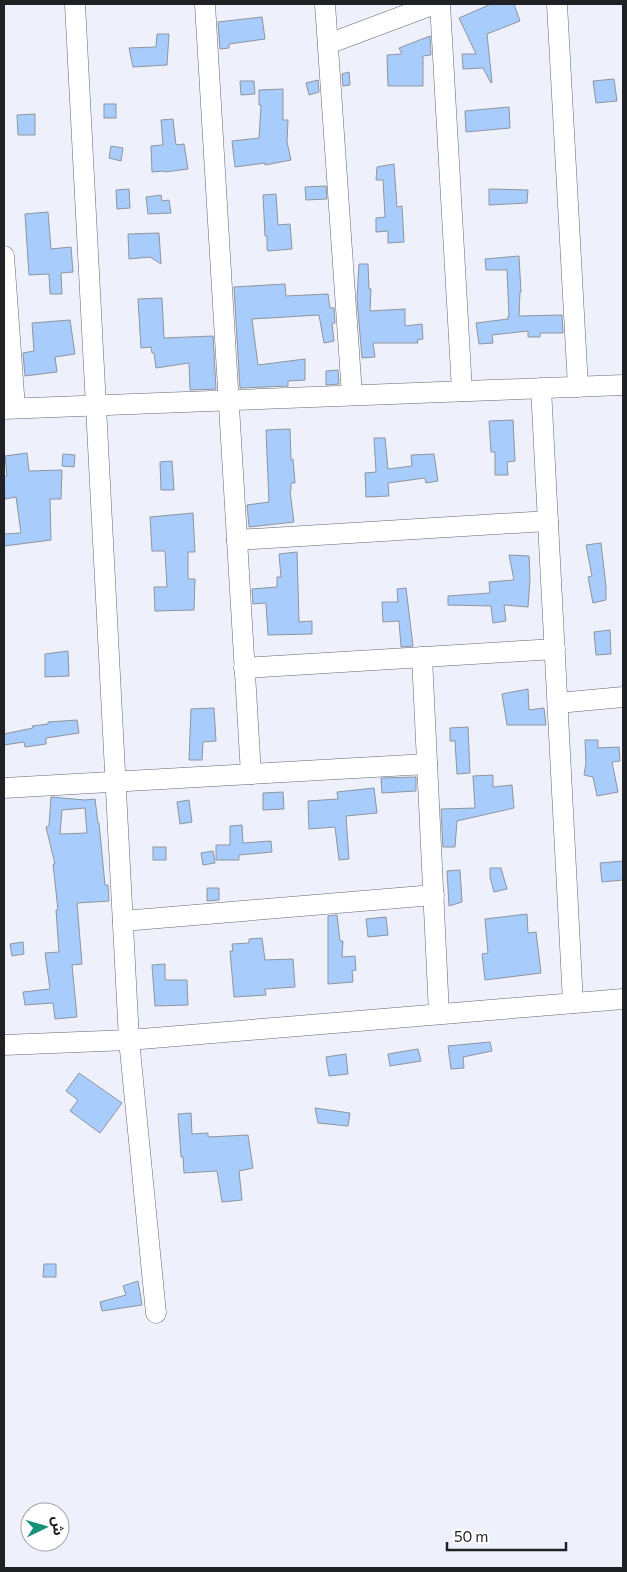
<svg xmlns="http://www.w3.org/2000/svg" width="627" height="1572" viewBox="0 0 627 1572" font-family="Commissioner,'Noto Sans Arabic',sans-serif">
<style>
.building{fill:#a8ccfb;stroke:#8e959e;fill-rule:evenodd}
.lines{fill:none;stroke-linecap:round;stroke-linejoin:round}
.minor-casing{stroke:#656770;stroke-width:21}
.minor{stroke:#fff;stroke-width:20}
</style>
<rect width="100%" height="100%" fill="#eef0fb"/>
<g class="building">
<path d="M491,4H514L520,21L487,34L492,82L491,83L483,68L463,69L462,54H476L459,18Z"/>
<path d="M262,17L265,39L229,44V48L220,49L218,22Z"/>
<path d="M157,34H169L167,65L133,67L129,48L156,47Z"/>
<path d="M430,36L431,55L423,56V86H388L387,55L402,54L399,48Z"/>
<path d="M349,72L350,85L343,86L342,74Z"/>
<path d="M614,79L617,101L596,103L593,81Z"/>
<path d="M318,80L319,92L309,95L306,83Z"/>
<path d="M240,81H254L255,94L241,95Z"/>
<path d="M283,89V120H288L287,142L291,160L265,165V163L235,167L232,141L259,138L261,105H259V90Z"/>
<rect x="104" y="104" width="12" height="14"/>
<path d="M509,107L510,128L466,132L465,111Z"/>
<path d="M35,114V135H18L17,115Z"/>
<path d="M173,119L176,145L184,144L188,169L165,172L164,171L152,172L151,146L163,145L161,120Z"/>
<path d="M111,146L123,148L121,161L109,158Z"/>
<path d="M394,164L397,207L402,206L404,242L388,243V231L376,232V218L385,217L383,180H376L377,167Z"/>
<path d="M326,186L327,199L306,200L305,187Z"/>
<path d="M129,189L130,208L117,209L116,190Z"/>
<path d="M489,189L528,190L527,203L489,205Z"/>
<path d="M276,194L278,225L290,224L292,249L268,251L267,249V236H265L263,195Z"/>
<path d="M161,195L162,201L169,200L171,213L148,214L146,197Z"/>
<path d="M48,212L51,249L71,247L73,272L61,273L62,294H50L49,274L29,275L25,214Z"/>
<path d="M159,233L161,264L150,257L129,259L128,234Z"/>
<path d="M519,256L521,292H520L519,316L562,315L563,333H540V337H528V331L492,335L493,343L479,344L476,323L508,319V316H509L507,270H486L485,259Z"/>
<path d="M359,264H368L369,289H371L370,311L405,309V326L422,324L423,339L417,340L418,343H373L375,357L362,358L357,299Z"/>
<path d="M285,284L286,296L328,294L330,308H334L335,323L332,324L334,341L324,343L319,315L252,319L258,365L305,359V380L288,381V386L240,388L234,287Z"/>
<path d="M162,298L164,338L213,336L216,389L190,390L189,363L156,368L154,353H152L151,347L141,348L138,299Z"/>
<path d="M70,320L75,354L55,357L57,372L25,376L23,353L34,351L32,323Z"/>
<path d="M338,370L339,384L326,385V371Z"/>
<path d="M513,420L515,461L507,462L508,475H495V452H491L489,421Z"/>
<path d="M290,429L291,460L293,459L295,483H291V491H290L294,522L249,527L247,505L269,502L266,430Z"/>
<path d="M374,438H385L388,469L412,466L411,455L434,454L438,481L426,483L425,478L388,483L389,496L366,497L365,473L376,472Z"/>
<path d="M27,453L29,471L62,470L61,499H50L51,540L4,546V534L21,533L16,497L5,499L4,477L7,476L5,456Z"/>
<path d="M63,454L75,455L74,467L62,466Z"/>
<path d="M172,461L174,490H161L160,462Z"/>
<path d="M193,513L195,552H188V579H195L194,610L155,611L154,587H167L165,551H152L150,517Z"/>
<path d="M601,543L606,587V600L593,603L588,577L592,576L586,545Z"/>
<path d="M297,552L299,622L312,621V634L268,635L266,603L253,604L252,589L277,587V577H281L279,554Z"/>
<path d="M509,555L529,556L530,579L528,607L504,605L506,621L493,623L491,606L448,605V596L490,593L489,582L514,580Z"/>
<path d="M406,588L413,646L401,647L399,621L383,622L382,602H398L397,589Z"/>
<path d="M610,630L611,654L596,655L594,632Z"/>
<path d="M68,651L69,676L45,677V654Z"/>
<path d="M528,689L529,710L544,708L546,725H507L502,694Z"/>
<path d="M214,708L216,741L203,742L202,760H189L191,709Z"/>
<path d="M77,720L79,733L46,738V744L25,747L24,742L4,745V734L33,728L32,726L48,724V722Z"/>
<path d="M468,727L470,773L457,774L455,741H450V728Z"/>
<path d="M585,740H598V748L619,747L620,761L612,762L618,792L597,796L593,777L584,775L586,763Z"/>
<path d="M493,775V787L512,785L514,808L457,821L455,847H443L441,809L475,808L473,776Z"/>
<path d="M416,777V791L382,793L381,778Z"/>
<path d="M374,788L377,813L346,816L349,859L339,860L335,827L309,829L308,801L338,799L337,792Z"/>
<path d="M283,792L284,809L263,810V793Z"/>
<path d="M51,797L85,800L95,799L98,823H99L105,885H108L109,901L77,903L82,964L72,965L77,1017L55,1019L53,1003L25,1005L23,992L50,989L45,953L59,952L56,910H58L53,864H55L46,827L49,826ZM85,808L87,833L60,834L62,810Z"/>
<path d="M189,800L192,822L180,824L177,802Z"/>
<path d="M242,825L243,843L271,841L272,852L239,855V860H216V845H230V826Z"/>
<rect x="153" y="847" width="13" height="13"/>
<path d="M213,851L215,863L203,865L201,853Z"/>
<path d="M623,861V880L602,882L600,863Z"/>
<path d="M490,868H501L507,889L494,892L490,877Z"/>
<path d="M460,870L462,902L449,906L447,871Z"/>
<path d="M207,888H219V900L207,901Z"/>
<path d="M527,914L528,933L536,932L541,973L485,980L482,954L488,953L485,919Z"/>
<path d="M337,915L340,941H343L342,957L355,956L356,970L352,971L353,982L328,984V916Z"/>
<path d="M386,917L388,935L368,937L366,919Z"/>
<path d="M262,938L265,960L293,959L295,987L265,989L266,995L234,997L230,951H233L232,944L249,943V939Z"/>
<path d="M23,942L24,954L12,956L10,944Z"/>
<path d="M165,964V980H187L188,1005L155,1006L152,965Z"/>
<path d="M490,1042L492,1051L463,1057L464,1068L451,1069L448,1046Z"/>
<path d="M418,1049L421,1061L390,1066L388,1054Z"/>
<path d="M346,1054L348,1074L329,1076L326,1057Z"/>
<path d="M79,1073L122,1103L100,1133L70,1111L78,1100L66,1091Z"/>
<path d="M315,1108L350,1113L348,1126L318,1123Z"/>
<path d="M191,1113L192,1134L208,1133V1137L248,1135L253,1168L239,1171L242,1200L222,1202L217,1171L184,1173L183,1157H181L178,1114Z"/>
<path d="M44,1264H56V1277H43Z"/>
<path d="M138,1281L142,1305L102,1311L100,1302L126,1295L123,1286Z"/>
</g>
<g class="lines">
<g class="minor-casing">
<g id="minor">
<path d="M205,4L251,774"/>
<path d="M325,4L352,395"/>
<path d="M440,4L462,391"/>
<path d="M557,4L578,387"/>
<path d="M328,44L435,4"/>
<path d="M4,256L15,408"/>
<path d="M541,388L573,1003"/>
<path d="M4,409L623,385"/>
<path d="M237,540L548,521"/>
<path d="M422,657L439,1014"/>
<path d="M244,668L555,649"/>
<path d="M558,703L623,697"/>
<path d="M4,788L427,764"/>
<path d="M123,921L434,895"/>
<path d="M4,1045L129,1040L75,4"/>
<path d="M156,1313L129,1040L623,999"/>
</g>
</g>
<use href="#minor" class="minor"/>
</g>
<rect width="627" height="1572" fill="none" stroke="#202125" stroke-width="10"/>
<g transform="translate(45 1527) rotate(85)"><circle r="24" fill="#ffffff" stroke="#a6a6a8"/>
<path d="M0-4L9 19L0 12L-9 19Z" fill="#149176"/>
<text y="-8" font-size="14" font-weight="bold" text-anchor="middle" fill="#202125">ش</text>
</g>
<path d="M447 1542v8h119v-8" fill="none" stroke="#202125" stroke-width="2.5"/>
<text x="454" y="1542" font-size="15" fill="#202125" stroke="#ffffff" stroke-width="4" paint-order="stroke">50 m</text>
</svg>
